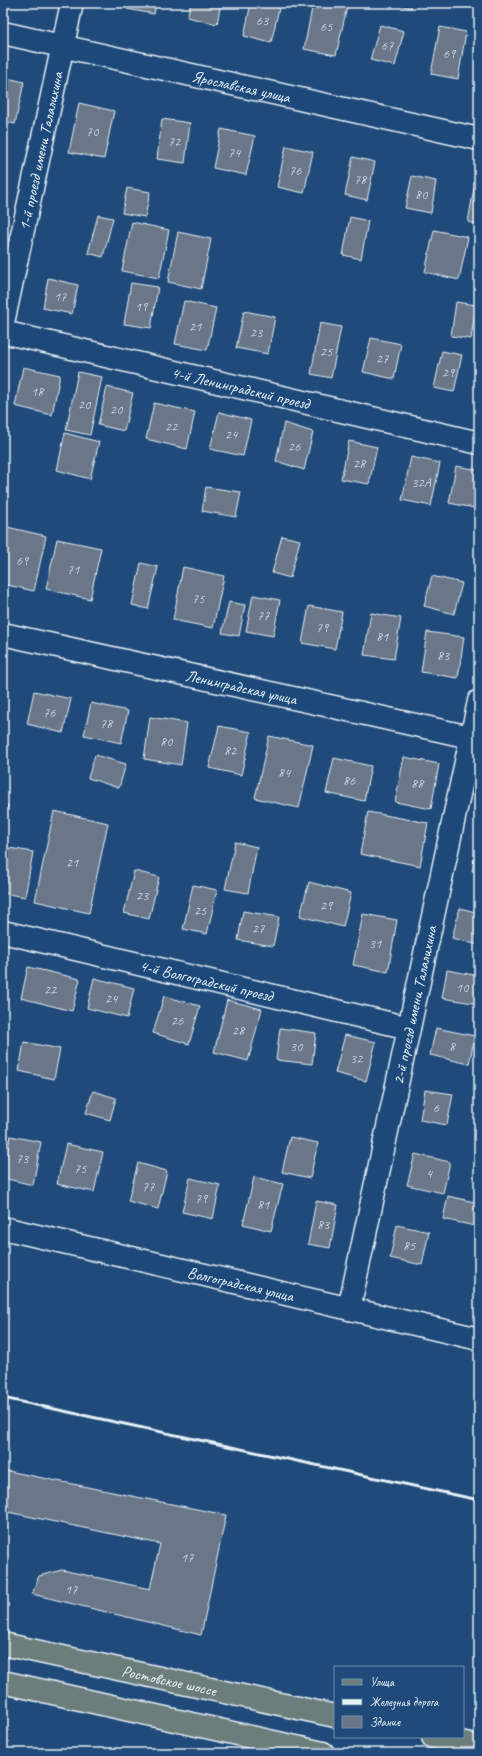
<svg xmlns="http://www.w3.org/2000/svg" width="482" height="1756" viewBox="0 0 482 1756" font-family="Caveat,sans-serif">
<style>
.building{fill:#697788;stroke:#e8f1f8}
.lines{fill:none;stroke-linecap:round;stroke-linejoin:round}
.minor-casing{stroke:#e8f1f8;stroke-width:25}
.major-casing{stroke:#e8f1f8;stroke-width:25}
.minor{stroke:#1f4a7a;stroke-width:22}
.major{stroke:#6c7e7c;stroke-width:22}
.rail{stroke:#e8f1f8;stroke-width:3}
.labels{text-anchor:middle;stroke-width:3;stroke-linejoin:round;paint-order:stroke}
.number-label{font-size:14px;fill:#c8d2dc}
.street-label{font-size:16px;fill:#e8f1f8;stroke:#1f4a7a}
</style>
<rect width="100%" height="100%" fill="#1f4a7a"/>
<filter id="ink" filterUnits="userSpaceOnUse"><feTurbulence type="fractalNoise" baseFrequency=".025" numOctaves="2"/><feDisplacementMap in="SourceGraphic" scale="8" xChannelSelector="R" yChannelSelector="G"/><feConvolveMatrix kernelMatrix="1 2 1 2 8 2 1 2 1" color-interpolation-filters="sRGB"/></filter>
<g filter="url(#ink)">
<g class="building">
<path d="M128,3H156L154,14L127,9Z"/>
<path d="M191,3H221L217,24L187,17Z"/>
<path d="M251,3L280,4L271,43L244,36Z"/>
<path d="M313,3H348L336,55L304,49Z"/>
<path d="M390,3H412L411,8Z"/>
<path d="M380,25L404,31L395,66L370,60Z"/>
<path d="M440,27L466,32L458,79L431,74Z"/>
<path d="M3,77L24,82L15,124L3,121Z"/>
<path d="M79,103L114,111L104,159L69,152Z"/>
<path d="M162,119L190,123L185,163L157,159Z"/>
<path d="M221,129L255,136L246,175L213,168Z"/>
<path d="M286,146L313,152L304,193L277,187Z"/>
<path d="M353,157L375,162L367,200L345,195Z"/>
<path d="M412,176L436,181L431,213L405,208Z"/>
<path d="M127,188L150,192L145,217L122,213Z"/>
<path d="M474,188L479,189V225L468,222Z"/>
<path d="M98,215L113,218L103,257L88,253Z"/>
<path d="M350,217L368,221L361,259L343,255Z"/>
<path d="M132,222L169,230L159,278L122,271Z"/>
<path d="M434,230L468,237L459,280L425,272Z"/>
<path d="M178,232L211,239L201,289L168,282Z"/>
<path d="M48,278L78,285L72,314L43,308Z"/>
<path d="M131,283L158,287L151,328L124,324Z"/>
<path d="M184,301L216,308L207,350L175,344Z"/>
<path d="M456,302L476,305L471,339L451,336Z"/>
<path d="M244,311L275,317L268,354L236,348Z"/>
<path d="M320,323L341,327L331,378L311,374Z"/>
<path d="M371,338L401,344L394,379L363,372Z"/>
<path d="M442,351L462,355L454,392L434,388Z"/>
<path d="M23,367L60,375L52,415L15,406Z"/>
<path d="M78,372L102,377L90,435L66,430Z"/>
<path d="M107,387L133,393L124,431L98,425Z"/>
<path d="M154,403L195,412L187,449L146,439Z"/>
<path d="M219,412L251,420L243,456L210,449Z"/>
<path d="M284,423L313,432L304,470L276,461Z"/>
<path d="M65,433L99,442L90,479L57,470Z"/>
<path d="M349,441L377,447L369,484L341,479Z"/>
<path d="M411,457L440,463L431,506L402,500Z"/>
<path d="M456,466L479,470V509L449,503Z"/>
<path d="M206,487L241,492L236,517L202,511Z"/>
<path d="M3,526L46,536L34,591L3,584Z"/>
<path d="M282,536L300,540L290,578L272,573Z"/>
<path d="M57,539L101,548L90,599L46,589Z"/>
<path d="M141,563L158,567L148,609L132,605Z"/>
<path d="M183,567L224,576L213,628L173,620Z"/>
<path d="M432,576L462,583L454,614L424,606Z"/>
<path d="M253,595L280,600L273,636L246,631Z"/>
<path d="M229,602L245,605L239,636L222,633Z"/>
<path d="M309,606L342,612L335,649L302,643Z"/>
<path d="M371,613L401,618L394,659L364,655Z"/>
<path d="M427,632L464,637L458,678L421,672Z"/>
<path d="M34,691L71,699L63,733L27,724Z"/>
<path d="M91,703L128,711L121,743L84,735Z"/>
<path d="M150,717L187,723L181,765L144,759Z"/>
<path d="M219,726L251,732L241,775L209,768Z"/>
<path d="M269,736L313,745L299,808L255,798Z"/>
<path d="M95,755L126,764L119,788L88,778Z"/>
<path d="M404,757L439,764L431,809L395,802Z"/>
<path d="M334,758L371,766L364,801L326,793Z"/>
<path d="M3,804L8,805L3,826Z"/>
<path d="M54,811L108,823L89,913L35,901Z"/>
<path d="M368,812L428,823L420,866L360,854Z"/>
<path d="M235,842L257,847L248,893L225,889Z"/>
<path d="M3,847L33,852L25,897L3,893Z"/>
<path d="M476,848H479V872L472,871Z"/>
<path d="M134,871L159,877L149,919L124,913Z"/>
<path d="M309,882L351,893L343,927L300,916Z"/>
<path d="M193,885L217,890L207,934L183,929Z"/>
<path d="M460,908L479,913V945L452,938Z"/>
<path d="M243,911L279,917L273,946L238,940Z"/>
<path d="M363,914L397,920L388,972L353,965Z"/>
<path d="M28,967L80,979L72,1011L21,998Z"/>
<path d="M447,970L479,976V1004L442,998Z"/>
<path d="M94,978L134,988L127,1018L87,1008Z"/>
<path d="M164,996L200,1006L189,1044L153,1033Z"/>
<path d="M227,1000L262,1009L248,1061L214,1052Z"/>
<path d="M280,1028L316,1033L312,1064L276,1060Z"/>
<path d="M436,1028L475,1036L469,1064L430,1055Z"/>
<path d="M345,1035L376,1042L366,1081L335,1073Z"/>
<path d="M24,1042L60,1049L54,1079L19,1071Z"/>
<path d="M425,1090L453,1094L447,1125L420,1120Z"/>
<path d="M93,1091L116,1098L110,1120L86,1113Z"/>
<path d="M10,1136L41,1142L33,1185L3,1178Z"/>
<path d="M290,1137L318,1143L310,1178L282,1172Z"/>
<path d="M66,1144L103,1152L94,1192L57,1184Z"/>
<path d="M415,1154L450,1162L443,1193L407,1185Z"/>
<path d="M138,1163L167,1171L158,1209L128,1201Z"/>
<path d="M254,1177L283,1184L271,1231L243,1224Z"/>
<path d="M190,1178L220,1185L213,1219L182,1212Z"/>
<path d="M448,1196L479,1203V1227L443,1219Z"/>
<path d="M316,1201L338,1205L330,1248L308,1244Z"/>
<path d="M397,1225L429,1232L422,1265L390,1258Z"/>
<path d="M3,1470L226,1515L201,1635L32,1594L39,1576L62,1570L150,1589L160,1544L3,1511Z"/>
</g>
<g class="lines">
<g class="minor-casing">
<g id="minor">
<path id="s1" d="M3,33L479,139"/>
<path id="s2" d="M3,323L72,3"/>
<path id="s3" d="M3,332L479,443"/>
<path id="s4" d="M3,634L479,739"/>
<path id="s5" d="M3,932L409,1028"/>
<path id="s6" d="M3,1228L479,1339"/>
<path id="s7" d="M349,1309L479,701"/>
</g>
</g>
<g class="major-casing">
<g id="major">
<path id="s8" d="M3,1644L335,1716"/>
<path d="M3,1682L323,1753"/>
<path d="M433,1737L479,1747"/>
</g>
</g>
<use href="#minor" class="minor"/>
<use href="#major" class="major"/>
<path class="rail" d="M3,1398L479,1500"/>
</g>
</g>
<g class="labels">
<g class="number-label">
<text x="262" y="25">63</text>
<text x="326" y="31">65</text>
<text x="387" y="50">67</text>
<text x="449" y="58">69</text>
<text x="92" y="136">70</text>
<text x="174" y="146">72</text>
<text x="234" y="157">74</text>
<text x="295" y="175">76</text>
<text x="360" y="184">78</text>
<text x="421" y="199">80</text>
<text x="60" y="301">17</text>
<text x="141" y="311">19</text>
<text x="195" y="331">21</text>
<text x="256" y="337">23</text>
<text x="326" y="356">25</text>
<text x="382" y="363">27</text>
<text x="448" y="377">29</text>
<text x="37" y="396">18</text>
<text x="84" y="409">20</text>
<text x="116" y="414">20</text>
<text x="171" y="431">22</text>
<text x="231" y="439">24</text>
<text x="294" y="451">26</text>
<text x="359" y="468">28</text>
<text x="421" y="487">32А</text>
<text x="22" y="565">69</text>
<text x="73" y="574">71</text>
<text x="198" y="603">75</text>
<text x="263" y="620">77</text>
<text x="322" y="632">79</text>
<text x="382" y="641">81</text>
<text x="443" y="660">83</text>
<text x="49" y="717">76</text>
<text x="106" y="728">78</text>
<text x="166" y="746">80</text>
<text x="230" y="755">82</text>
<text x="284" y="777">84</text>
<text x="349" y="785">86</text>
<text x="417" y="788">88</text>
<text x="72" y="867">21</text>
<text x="142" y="900">23</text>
<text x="326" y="910">29</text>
<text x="200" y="915">25</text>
<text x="258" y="933">27</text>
<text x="375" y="948">31</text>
<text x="462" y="992">10</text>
<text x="50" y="994">22</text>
<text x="111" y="1003">24</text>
<text x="177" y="1025">26</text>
<text x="238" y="1035">28</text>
<text x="296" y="1051">30</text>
<text x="452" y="1051">8</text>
<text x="356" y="1063">32</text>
<text x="436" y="1112">6</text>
<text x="22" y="1163">73</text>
<text x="80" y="1173">75</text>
<text x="429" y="1178">4</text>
<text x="148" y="1191">77</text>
<text x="201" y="1203">79</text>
<text x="263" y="1209">81</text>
<text x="323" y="1229">83</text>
<text x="409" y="1250">85</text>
<text x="187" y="1562">17</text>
<text x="71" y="1594">17</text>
</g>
<g class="street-label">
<text dy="6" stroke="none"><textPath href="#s1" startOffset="244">Ярославская улица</textPath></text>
<text dy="6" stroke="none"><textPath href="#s2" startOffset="176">1-й проезд имени Талалихина</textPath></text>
<text dy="6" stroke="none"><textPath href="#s3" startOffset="244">4-й Ленинградский проезд</textPath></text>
<text dy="6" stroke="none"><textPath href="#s4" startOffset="244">Ленинградская улица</textPath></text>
<text dy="6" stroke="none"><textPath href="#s5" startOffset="209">4-й Волгоградский проезд</textPath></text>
<text dy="6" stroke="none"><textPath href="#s7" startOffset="311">2-й проезд имени Талалихина</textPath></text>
<text dy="6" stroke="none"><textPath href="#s6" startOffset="244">Волгоградская улица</textPath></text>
<text dy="6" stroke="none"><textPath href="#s8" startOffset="170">Ростовское шоссе</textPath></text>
</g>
</g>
<rect width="482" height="1756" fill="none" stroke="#1f4a7a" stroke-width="16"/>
<rect x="8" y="8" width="466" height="1740" fill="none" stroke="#e8f1f8" stroke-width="1.5" filter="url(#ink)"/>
<rect x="334" y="1666" width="130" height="72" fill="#1f4a7a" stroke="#6f8dac"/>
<rect x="342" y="1679" width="20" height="6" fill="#6c7e7c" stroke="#6f8dac"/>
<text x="370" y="1686" font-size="12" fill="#e8f1f8">Улица</text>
<rect x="342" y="1699" width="20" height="6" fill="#e8f1f8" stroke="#6f8dac"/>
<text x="370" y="1706" font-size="12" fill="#e8f1f8">Железная дорога</text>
<rect x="342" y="1716" width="20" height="12" fill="#697788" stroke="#6f8dac"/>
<text x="370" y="1726" font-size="12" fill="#e8f1f8">Здание</text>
</svg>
